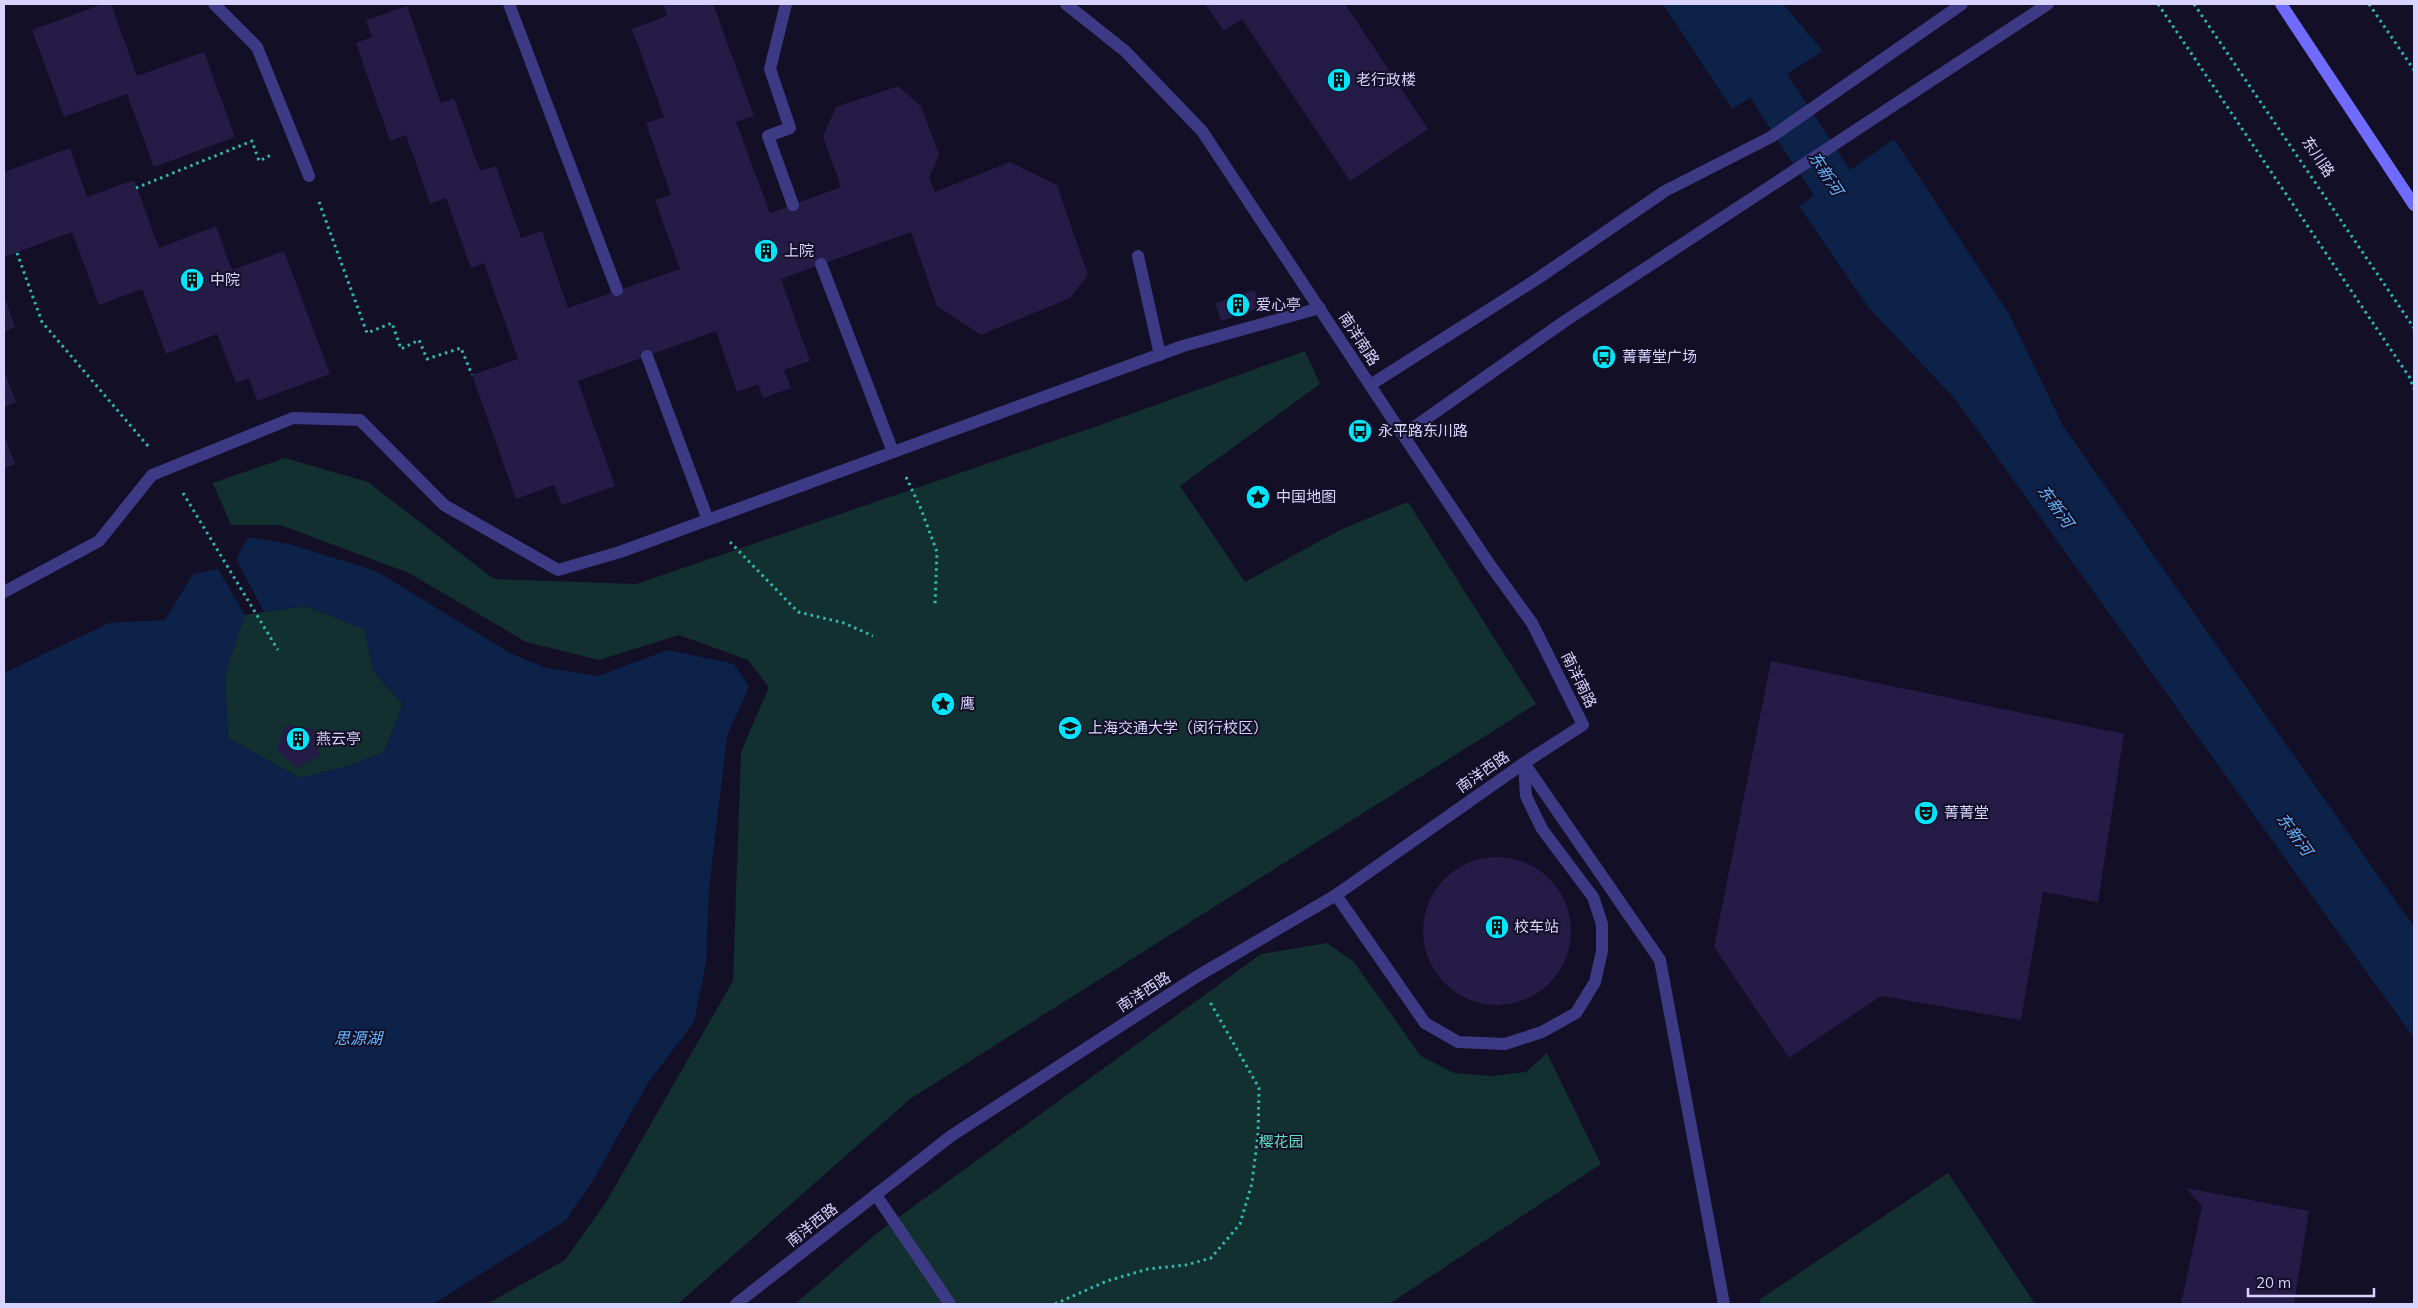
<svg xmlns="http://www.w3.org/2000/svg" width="2418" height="1308" viewBox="0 0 2418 1308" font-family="Mulish,'Noto Sans SC',sans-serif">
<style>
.green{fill:#12302f}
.water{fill:#0c2248}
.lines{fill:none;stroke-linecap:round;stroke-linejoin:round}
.canal{stroke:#0c2248;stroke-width:44}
.building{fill:#241b47}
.path{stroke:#2fb8b0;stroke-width:3;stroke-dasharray:2.5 4;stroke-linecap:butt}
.lane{stroke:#3d3a85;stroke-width:12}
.secondary{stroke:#6f6bff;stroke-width:12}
.labels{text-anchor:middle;stroke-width:4;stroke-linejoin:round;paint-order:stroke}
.poi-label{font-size:15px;fill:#d9d4ff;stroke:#130f26;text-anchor:start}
.street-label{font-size:15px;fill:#d9d4ff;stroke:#130f26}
.park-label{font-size:15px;fill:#5fe0c0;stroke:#130f26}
.water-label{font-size:16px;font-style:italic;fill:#62b6ff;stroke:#130f26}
</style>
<rect width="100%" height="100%" fill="#130f26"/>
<g class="green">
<path d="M1305,351L1320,384L1180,486L1245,582L1342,529L1408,502L1536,704L910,1099L678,1304H487L565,1260L606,1202L733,981L741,752L769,687L748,660L679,635L599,660L526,642L409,573L280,525H231L213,483L285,458L368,482L494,579L636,584L1100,425Z"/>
<path d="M305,606L364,629L374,672L403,704L384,752L351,765L300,778L228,738L225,675L245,615Z"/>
<path d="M1327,943L1354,962L1421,1056L1454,1073L1492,1076L1526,1072L1547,1053L1601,1164L1389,1304H795L877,1233L1261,954Z"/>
<path d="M1948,1173L2035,1304H1762L1759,1300Z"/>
</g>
<g class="water">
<path d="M1663,4H1783L1823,51L1732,109Z"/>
<path d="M1894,139L2009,314L2063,426L2414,927V1038L1956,400L1869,308L1799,206Z"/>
<path d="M248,537L289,544L376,571L510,653L546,668L598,676L668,650L734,664L749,687L727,736L709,889L706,963L694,1022L648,1083L592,1182L565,1221L433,1304H4V673L109,623L165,620L193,574L218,569L245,615L225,675L228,738L300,778L351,765L384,752L403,704L374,672L364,629L305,606L264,612L236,559Z"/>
</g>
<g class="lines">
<path class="canal" d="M1715,4L1865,233"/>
</g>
<g class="building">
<path d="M103,4H111L137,76L204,52L235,137L154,167L127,94L64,117L32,30Z"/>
<path d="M663,4H713L754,116L736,122L770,213L841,187L823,137L836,107L898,86L921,106L939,154L929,178L935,192L1010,162L1057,185L1088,275L1070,298L981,335L937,306L911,232L781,279L810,361L784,370L791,388L763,398L758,384L737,392L716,331L578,381L615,486L562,505L554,485L516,499L472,375L518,359L484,263L471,268L446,198L430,204L406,135L390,141L356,43L372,37L366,20L407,6L441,103L454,98L480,171L496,166L521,238L542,231L568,308L680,269L655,200L671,195L646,123L664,117L632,29L667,16Z"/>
<path d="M1205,4H1345L1428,129L1350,181L1242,19L1224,31Z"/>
<path d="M70,148L87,197L134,180L159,248L216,226L232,270L284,251L330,374L257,401L249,378L236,383L217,334L166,354L142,289L99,305L72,232L4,257V172Z"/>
<path d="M1255,290L1260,308L1221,321L1215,303Z"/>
<path d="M4,296L15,327L4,332Z"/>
<path d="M4,370L16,402L4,407Z"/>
<path d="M4,435L15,464L4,468Z"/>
<path d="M1771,661L2124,734L2098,902L2043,892L2021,1020L1881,996L1789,1058L1714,947Z"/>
<path d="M285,725L313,729L320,755L297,768L277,750Z"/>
<circle cx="1497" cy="931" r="74"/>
<path d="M2186,1188L2309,1211L2294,1304H2181L2202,1206Z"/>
</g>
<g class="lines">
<g class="path">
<path d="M2158,4L2410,378L2414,389"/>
<path d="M2194,4L2414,328"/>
<path d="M2369,4L2414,70"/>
<path d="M136,188L252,141L259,161L271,155"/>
<path d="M319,202L367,333L392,323L401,349L419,340L427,359L461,348L472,375"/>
<path d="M17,253L42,322L148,446"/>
<path d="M906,477L921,509L937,552L935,604"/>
<path d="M183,493L278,650"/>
<path d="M730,542L798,612L844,623L873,636"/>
<path d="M1055,1304L1107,1281L1148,1269L1186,1265L1211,1258L1240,1224L1252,1183L1258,1134L1259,1088L1210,1002"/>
</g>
<g class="lane">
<path d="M214,4L257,47L309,176"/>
<path d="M509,4L617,290"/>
<path d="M786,4L770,69L790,128L768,136L793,205"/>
<path d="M1138,256L1160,355"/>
<path d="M821,264L893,452"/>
<path d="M647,356L708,520"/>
<path d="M1370,385L1537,279L1665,191L1771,137L1962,4"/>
<path d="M1403,435L1565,321L2048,4"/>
<path d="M4,592L99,541L152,475L293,418L360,420L444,505L558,570L620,552L1183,346L1320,308"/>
<path d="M1524,763L1660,960L1724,1304"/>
<path d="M1336,895L1425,1023L1458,1042L1505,1044L1542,1032L1576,1013L1595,982L1602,951V924L1593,897L1542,829L1526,796L1524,763"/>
<path d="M876,1195L950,1304"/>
<path d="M736,1304L951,1136L1196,977L1336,895L1524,763L1583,725L1532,623L1488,562L1403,435L1202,131L1125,51L1066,4"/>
</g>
<path class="secondary" d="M2281,4L2414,205"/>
</g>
<defs>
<g id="building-disc" transform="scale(1.25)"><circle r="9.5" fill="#00e5ff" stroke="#130f26"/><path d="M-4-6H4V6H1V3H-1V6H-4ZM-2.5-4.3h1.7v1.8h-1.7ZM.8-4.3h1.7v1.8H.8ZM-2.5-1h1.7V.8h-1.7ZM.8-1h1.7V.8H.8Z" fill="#111"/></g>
<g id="bus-disc" transform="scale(1.25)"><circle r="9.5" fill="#00e5ff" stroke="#130f26"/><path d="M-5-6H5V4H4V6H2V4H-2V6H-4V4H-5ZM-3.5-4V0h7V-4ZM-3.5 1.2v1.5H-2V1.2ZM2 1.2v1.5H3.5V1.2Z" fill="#111"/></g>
<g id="sight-disc" transform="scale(1.25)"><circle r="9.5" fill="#00e5ff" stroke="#130f26"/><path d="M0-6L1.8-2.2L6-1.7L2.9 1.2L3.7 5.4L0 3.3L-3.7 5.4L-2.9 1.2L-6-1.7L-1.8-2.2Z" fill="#111"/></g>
<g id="university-disc" transform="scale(1.25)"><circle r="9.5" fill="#00e5ff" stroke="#130f26"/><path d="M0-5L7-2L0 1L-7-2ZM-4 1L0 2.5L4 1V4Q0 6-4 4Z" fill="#111"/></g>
<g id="theatre-disc" transform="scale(1.25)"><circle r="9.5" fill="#00e5ff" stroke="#130f26"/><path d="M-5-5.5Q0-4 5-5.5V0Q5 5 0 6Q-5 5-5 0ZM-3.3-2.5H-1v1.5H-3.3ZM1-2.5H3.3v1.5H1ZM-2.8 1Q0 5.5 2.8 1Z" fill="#111"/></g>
</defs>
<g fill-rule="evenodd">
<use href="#building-disc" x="1339" y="80"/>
<use href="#building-disc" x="766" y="251"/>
<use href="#building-disc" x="192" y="280"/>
<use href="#building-disc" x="1238" y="305"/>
<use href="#bus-disc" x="1604" y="357"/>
<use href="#bus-disc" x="1360" y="431"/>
<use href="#sight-disc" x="1258" y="497"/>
<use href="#sight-disc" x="943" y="704"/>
<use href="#university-disc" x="1070" y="728"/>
<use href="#building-disc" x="298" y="739"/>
<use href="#theatre-disc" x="1926" y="813"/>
<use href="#building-disc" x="1497" y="927"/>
</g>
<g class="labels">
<g class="poi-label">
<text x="1356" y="85">老行政楼</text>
<text x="784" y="256">上院</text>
<text x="210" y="285">中院</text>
<text x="1256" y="310">爱心亭</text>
<text x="1622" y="362">菁菁堂广场</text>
<text x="1378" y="436">永平路东川路</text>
<text x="1276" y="502">中国地图</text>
<text x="960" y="709">鹰</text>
<text x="1088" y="733">上海交通大学（闵行校区）</text>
<text x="316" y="744">燕云亭</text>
<text x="1944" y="818">菁菁堂</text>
<text x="1514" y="932">校车站</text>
</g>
<g class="street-label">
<text transform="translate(2318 157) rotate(56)" y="5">东川路</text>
<text transform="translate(1359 339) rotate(57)" y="5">南洋南路</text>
<text transform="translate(1579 680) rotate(64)" y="5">南洋南路</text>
<text transform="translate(1483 772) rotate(-35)" y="5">南洋西路</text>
<text transform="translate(1144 992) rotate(-33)" y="5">南洋西路</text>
<text transform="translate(812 1225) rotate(-38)" y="5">南洋西路</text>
</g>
<g class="park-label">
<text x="1281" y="1147">樱花园</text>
</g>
<g class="water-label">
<text transform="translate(1826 173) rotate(57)" y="6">东新河</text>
<text transform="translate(2056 506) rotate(54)" y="6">东新河</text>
<text transform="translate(2295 834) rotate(54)" y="6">东新河</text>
<text x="358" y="1044">思源湖</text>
</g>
</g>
<rect width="2418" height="1308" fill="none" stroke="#d9d4ff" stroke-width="10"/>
<path d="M2248 1288v8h126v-8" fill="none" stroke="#d9d4ff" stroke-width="2.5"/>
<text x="2256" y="1288" font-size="15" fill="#d9d4ff" stroke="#130f26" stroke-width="4" paint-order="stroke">20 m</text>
</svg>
